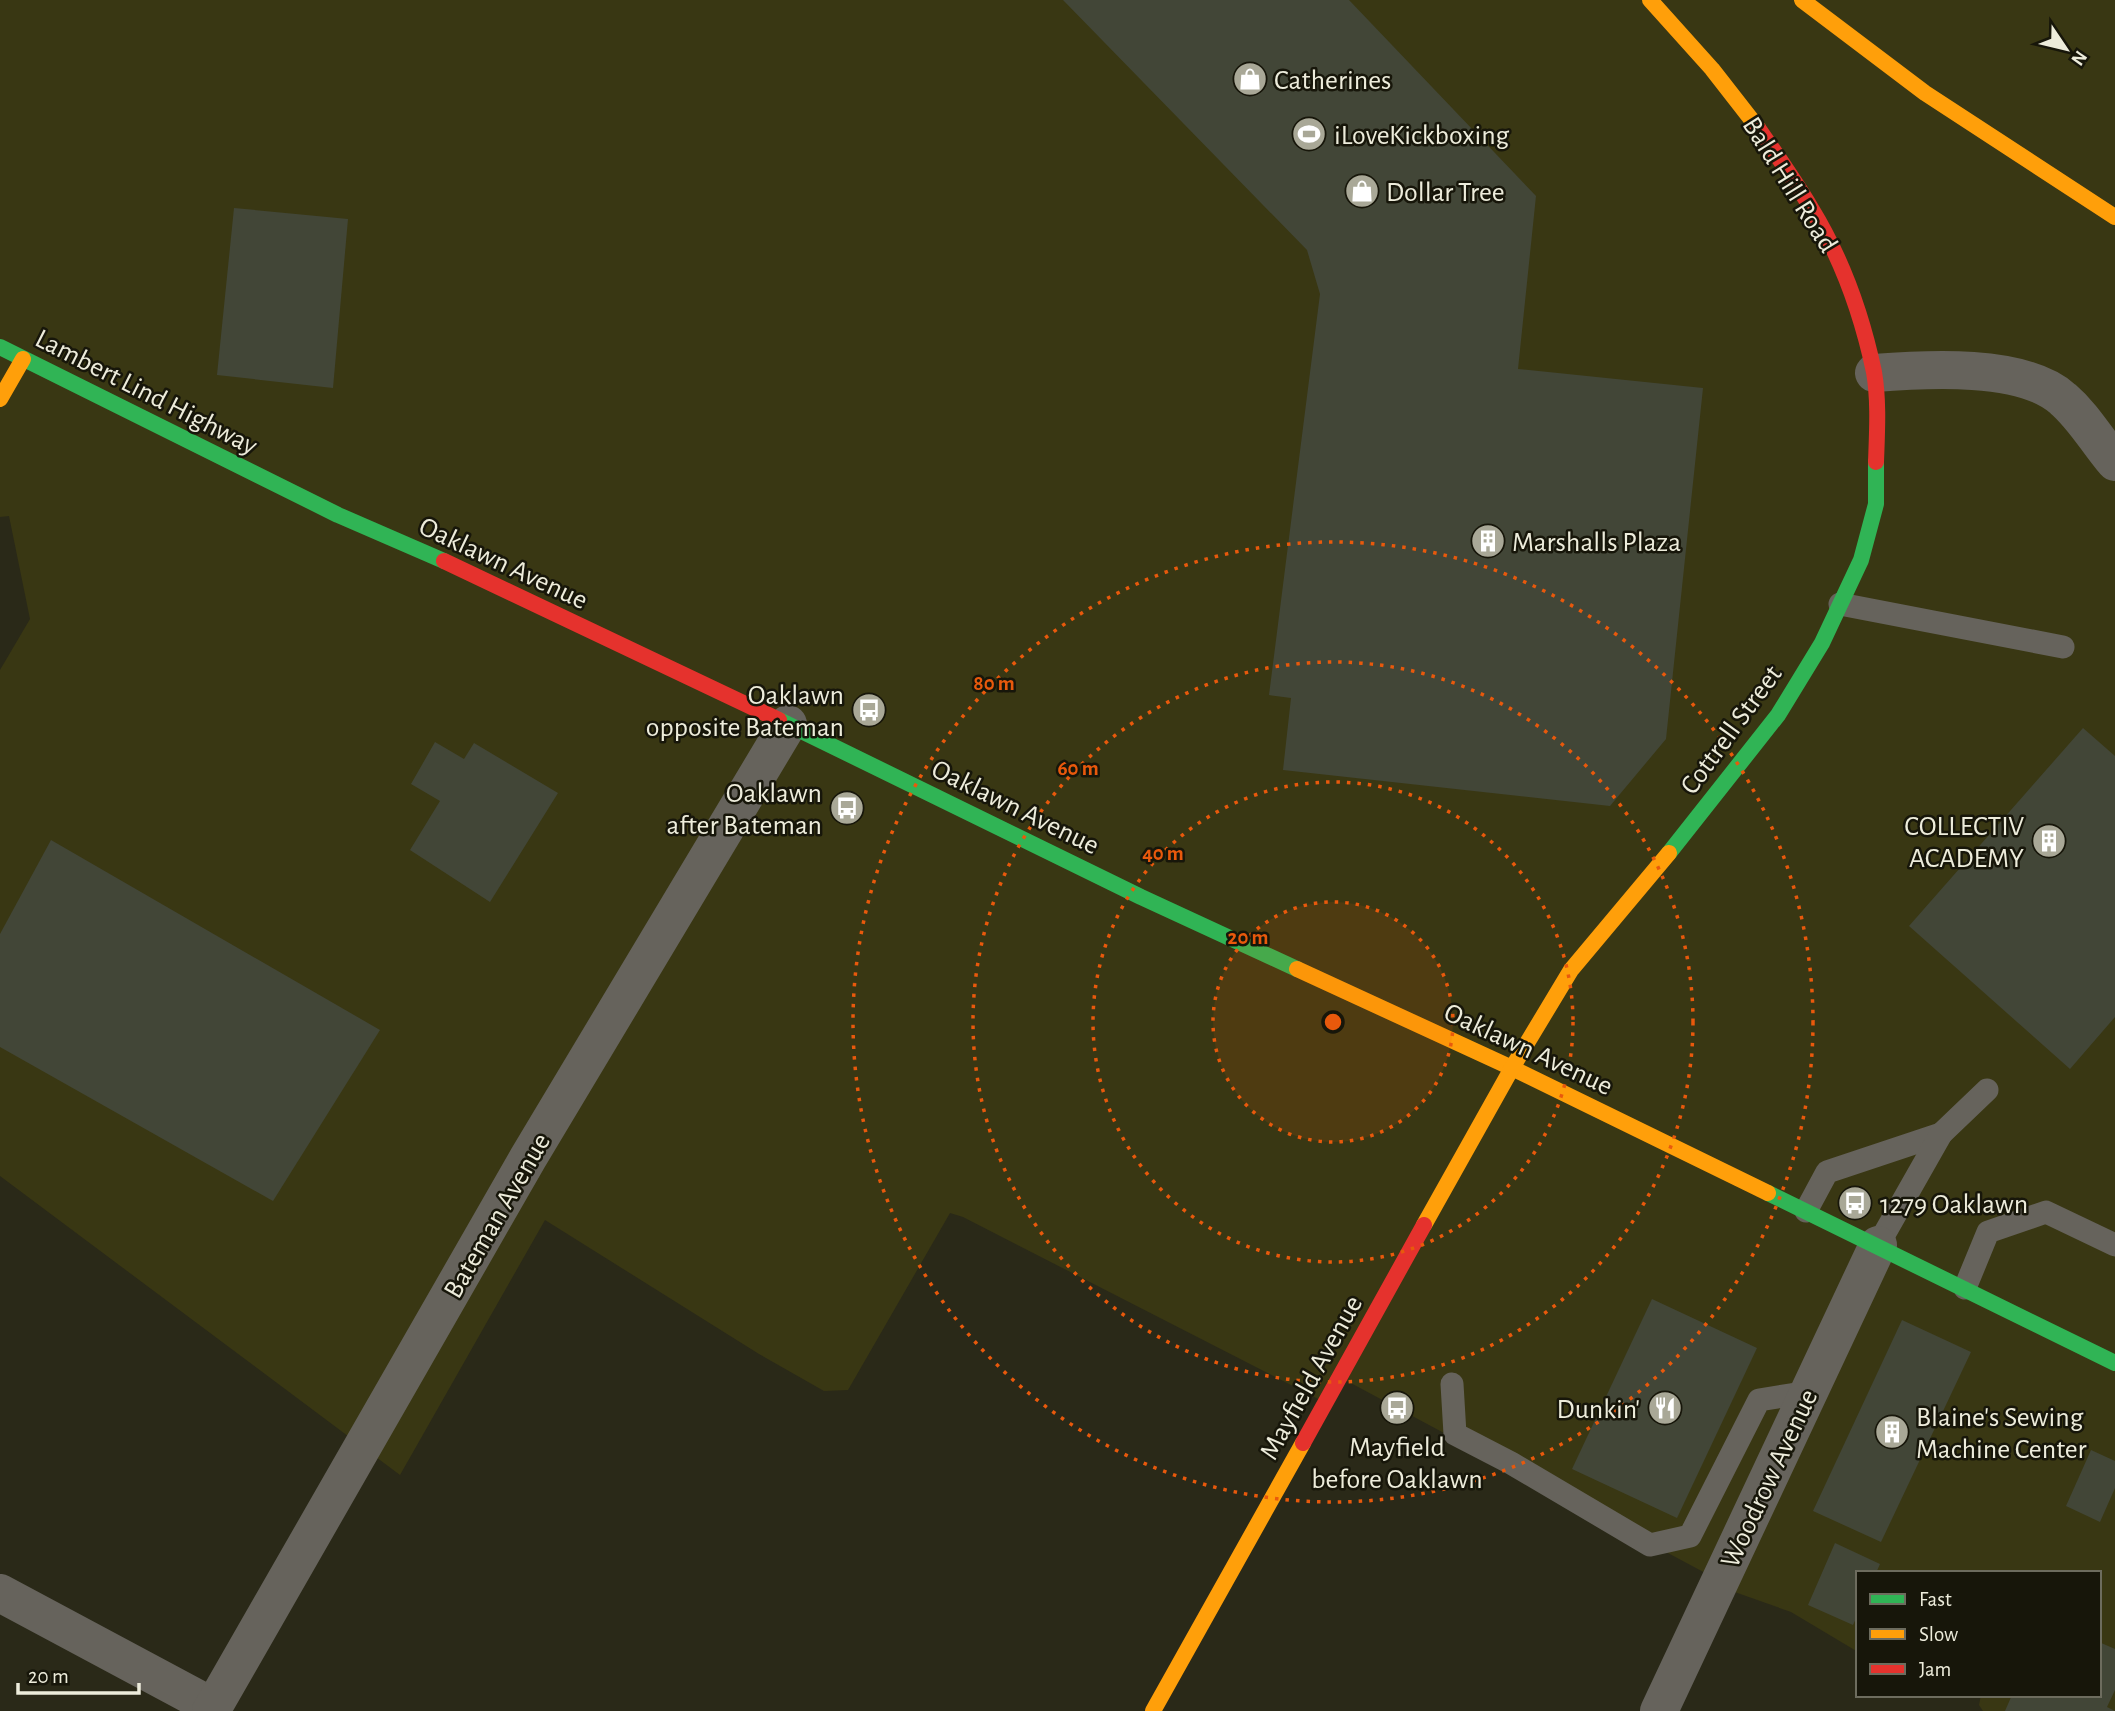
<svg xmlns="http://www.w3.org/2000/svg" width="2115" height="1711" viewBox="0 0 2115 1711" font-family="'Alegreya Sans',sans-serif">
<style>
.built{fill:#393713}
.building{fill:#424637}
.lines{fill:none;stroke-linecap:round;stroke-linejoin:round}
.lane{stroke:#66635c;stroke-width:23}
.street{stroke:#66635c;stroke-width:38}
.fast{stroke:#30b455;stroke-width:16}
.slow{stroke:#ff9f0a;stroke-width:16}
.jam{stroke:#e5322d;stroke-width:16}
.ring{fill:none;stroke:#e8590c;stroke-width:3.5;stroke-dasharray:3.5 7}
.labels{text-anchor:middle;stroke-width:5;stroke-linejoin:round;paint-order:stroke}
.poi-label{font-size:28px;fill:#edecdb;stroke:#17160a;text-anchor:start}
.street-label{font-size:28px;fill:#edecdb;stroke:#17160a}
.centre{fill:#e8590c;stroke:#17160a;stroke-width:3.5}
.ring-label{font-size:21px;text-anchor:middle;font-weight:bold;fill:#e8590c;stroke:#17160a;stroke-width:5;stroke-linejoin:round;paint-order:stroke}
</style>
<rect width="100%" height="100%" fill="#2a2918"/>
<path class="built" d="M0,0H2115V1711H1983L1979,1705L1981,1695H2099V1573H1858V1652L1791,1612L1729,1590L1709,1575L1347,1381L1324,1402L963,1217L950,1213L848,1390L824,1391L759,1354L545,1220L400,1475L0,1176V670L30,619L9,516L0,517Z"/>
<g class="building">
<path d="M1063,0H1349L1536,196L1518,369L1703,388L1666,739L1610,806L1283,770L1291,698L1269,695L1320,294L1307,250Z"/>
<path d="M234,208L348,219L333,388L217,375Z"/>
<path d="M2083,728L2115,756V1017L2070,1069L1909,926Z"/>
<path d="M435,742L464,759L474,743L558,793L490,902L410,850L440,801L411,784Z"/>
<path d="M51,840L380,1030L273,1201L0,1047V934Z"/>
<path d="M1652,1299L1757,1348L1677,1518L1572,1469Z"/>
<path d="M1902,1320L1971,1352L1881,1542L1813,1511Z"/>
<path d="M2091,1450L2115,1461V1488L2100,1522L2066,1506Z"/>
<path d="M1835,1543L1880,1564L1876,1573H1858V1614L1853,1625L1808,1605Z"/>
<path d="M2099,1642L2115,1649V1690L2107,1707L2115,1711H2005L2012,1695H2099Z"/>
</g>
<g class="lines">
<g class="lane">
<path d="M1840,604L2063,647"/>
<path d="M1806,1211L1827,1172L1941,1134"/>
<path d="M1878,1245L1941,1134L1987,1090"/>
<path d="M1965,1288L1988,1232L2046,1212L2115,1245"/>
<path d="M1452,1384L1455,1434L1511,1463L1650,1545L1690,1536L1759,1400L1809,1392"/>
</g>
<g class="street">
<path d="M1874,373C1926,369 2023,363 2063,399C2084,417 2097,441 2115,462"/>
<path d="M0,1593L213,1707"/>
<path d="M211,1711L528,1158L788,724"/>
<path d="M1659,1711L1878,1245"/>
</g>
<g class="fast">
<path d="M0,347L338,515L444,561"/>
<path d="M779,720L1141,897L1297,969"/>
<path d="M1669,853L1778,715L1822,643L1861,560L1876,504V462"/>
<path d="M1768,1193L2115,1363"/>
</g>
<g class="slow">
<path d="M1650,0L1712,69L1758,128"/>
<path d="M1802,0L1925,93L2115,217"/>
<path d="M0,399L23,359"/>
<path d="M1297,969L1512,1068L1768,1193"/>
<path d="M1424,1225L1512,1068L1571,970L1669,853"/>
<path d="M1153,1711L1303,1443"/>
</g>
<g class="jam">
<path d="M1758,128C1776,154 1795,181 1811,208C1841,257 1862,315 1874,372C1879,401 1877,433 1876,462"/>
<path d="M444,561L779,720"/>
<path d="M1303,1443L1424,1225"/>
</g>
</g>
<circle cx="1333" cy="1022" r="120" fill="#e8590c" fill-opacity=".12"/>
<g class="ring">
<circle cx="1333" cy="1022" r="120"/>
<circle cx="1333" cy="1022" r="240"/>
<circle cx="1333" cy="1022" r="360"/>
<circle cx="1333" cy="1022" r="480"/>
</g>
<defs>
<g id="shop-disc" transform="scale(1.75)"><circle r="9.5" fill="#a9a897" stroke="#17160a"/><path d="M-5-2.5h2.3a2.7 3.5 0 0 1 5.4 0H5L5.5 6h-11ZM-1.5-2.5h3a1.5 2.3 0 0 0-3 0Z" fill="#fff"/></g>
<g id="stadium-disc" transform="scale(1.75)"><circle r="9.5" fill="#a9a897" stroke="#17160a"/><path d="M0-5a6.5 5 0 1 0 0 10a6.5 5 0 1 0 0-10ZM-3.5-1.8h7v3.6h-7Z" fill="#fff"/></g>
<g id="building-disc" transform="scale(1.75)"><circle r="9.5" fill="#a9a897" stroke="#17160a"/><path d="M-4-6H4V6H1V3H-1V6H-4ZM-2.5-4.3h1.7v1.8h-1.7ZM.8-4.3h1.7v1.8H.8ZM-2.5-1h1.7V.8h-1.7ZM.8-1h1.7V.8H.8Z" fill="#fff"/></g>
<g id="bus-disc" transform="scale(1.75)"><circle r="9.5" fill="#a9a897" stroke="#17160a"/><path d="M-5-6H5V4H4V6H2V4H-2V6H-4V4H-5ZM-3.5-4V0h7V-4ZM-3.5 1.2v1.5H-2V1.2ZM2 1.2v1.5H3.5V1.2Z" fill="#fff"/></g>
<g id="restaurant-disc" transform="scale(1.75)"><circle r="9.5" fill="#a9a897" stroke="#17160a"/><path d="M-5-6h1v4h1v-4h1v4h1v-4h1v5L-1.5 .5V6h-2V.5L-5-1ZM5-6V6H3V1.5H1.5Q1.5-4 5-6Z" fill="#fff"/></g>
</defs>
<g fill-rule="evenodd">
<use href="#shop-disc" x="1250" y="79"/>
<use href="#stadium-disc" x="1309" y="134"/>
<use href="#shop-disc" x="1362" y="191"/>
<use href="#building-disc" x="1488" y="541"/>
<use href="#bus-disc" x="869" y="710"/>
<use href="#bus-disc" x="847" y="808"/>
<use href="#building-disc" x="2049" y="841"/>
<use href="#bus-disc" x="1855" y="1203"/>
<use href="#bus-disc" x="1397" y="1408"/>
<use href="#restaurant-disc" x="1665" y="1408"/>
<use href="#building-disc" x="1892" y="1432"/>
</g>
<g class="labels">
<g class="poi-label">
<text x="1274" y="89">Catherines</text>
<text x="1334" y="144">iLoveKickboxing</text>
<text x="1386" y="201">Dollar Tree</text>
<text x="1512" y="551">Marshalls Plaza</text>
<text x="844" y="704" text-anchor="end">Oaklawn<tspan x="844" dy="32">opposite Bateman</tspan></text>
<text x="822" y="802" text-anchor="end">Oaklawn<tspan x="822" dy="32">after Bateman</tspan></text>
<text x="2024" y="835" text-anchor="end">COLLECTIV<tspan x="2024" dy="32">ACADEMY</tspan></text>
<text x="1880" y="1213">1279 Oaklawn</text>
<text x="1640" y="1418" text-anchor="end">Dunkin'</text>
<text x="1916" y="1426">Blaine's Sewing<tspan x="1916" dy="32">Machine Center</tspan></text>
<text x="1397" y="1456" text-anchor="middle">Mayfield<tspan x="1397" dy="32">before Oaklawn</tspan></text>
</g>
<g class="street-label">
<text transform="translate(1791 184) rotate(58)" y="10">Bald Hill Road</text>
<text transform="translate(147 391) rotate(27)" y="10">Lambert Lind Highway</text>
<text transform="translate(504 562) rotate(25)" y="10">Oaklawn Avenue</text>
<text transform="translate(1730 729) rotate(-54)" y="10">Cottrell Street</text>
<text transform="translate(1016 806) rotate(26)" y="10">Oaklawn Avenue</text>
<text transform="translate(1529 1048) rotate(25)" y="10">Oaklawn Avenue</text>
<text transform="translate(496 1215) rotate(-60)" y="10">Bateman Avenue</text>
<text transform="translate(1310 1377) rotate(-61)" y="10">Mayfield Avenue</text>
<text transform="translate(1768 1478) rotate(-65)" y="10">Woodrow Avenue</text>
</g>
</g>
<circle cx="1333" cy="1022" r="10" class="centre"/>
<g class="ring-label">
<text x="994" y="690">80 m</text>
<text x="1078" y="775">60 m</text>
<text x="1163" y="860">40 m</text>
<text x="1248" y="944">20 m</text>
</g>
<rect x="1856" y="1571" width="245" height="126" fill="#17160a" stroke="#6d6c5e" stroke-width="2"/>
<rect x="1870" y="1594" width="35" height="10" fill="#30b455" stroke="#6d6c5e" stroke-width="2"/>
<text x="1919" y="1606" font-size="21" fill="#edecdb">Fast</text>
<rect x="1870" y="1629" width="35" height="10" fill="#ff9f0a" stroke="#6d6c5e" stroke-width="2"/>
<text x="1919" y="1641" font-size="21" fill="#edecdb">Slow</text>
<rect x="1870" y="1664" width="35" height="10" fill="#e5322d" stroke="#6d6c5e" stroke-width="2"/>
<text x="1919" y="1676" font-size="21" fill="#edecdb">Jam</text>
<g transform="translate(2066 49) rotate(125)" stroke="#17160a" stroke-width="5" paint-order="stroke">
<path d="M0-5L12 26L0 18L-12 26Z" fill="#edecdb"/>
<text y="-10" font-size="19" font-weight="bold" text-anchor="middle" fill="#edecdb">N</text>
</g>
<path d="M18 1683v10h121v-10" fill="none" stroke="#edecdb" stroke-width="3.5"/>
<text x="28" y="1683" font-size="21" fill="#edecdb" stroke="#17160a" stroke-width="5" paint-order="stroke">20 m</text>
</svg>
